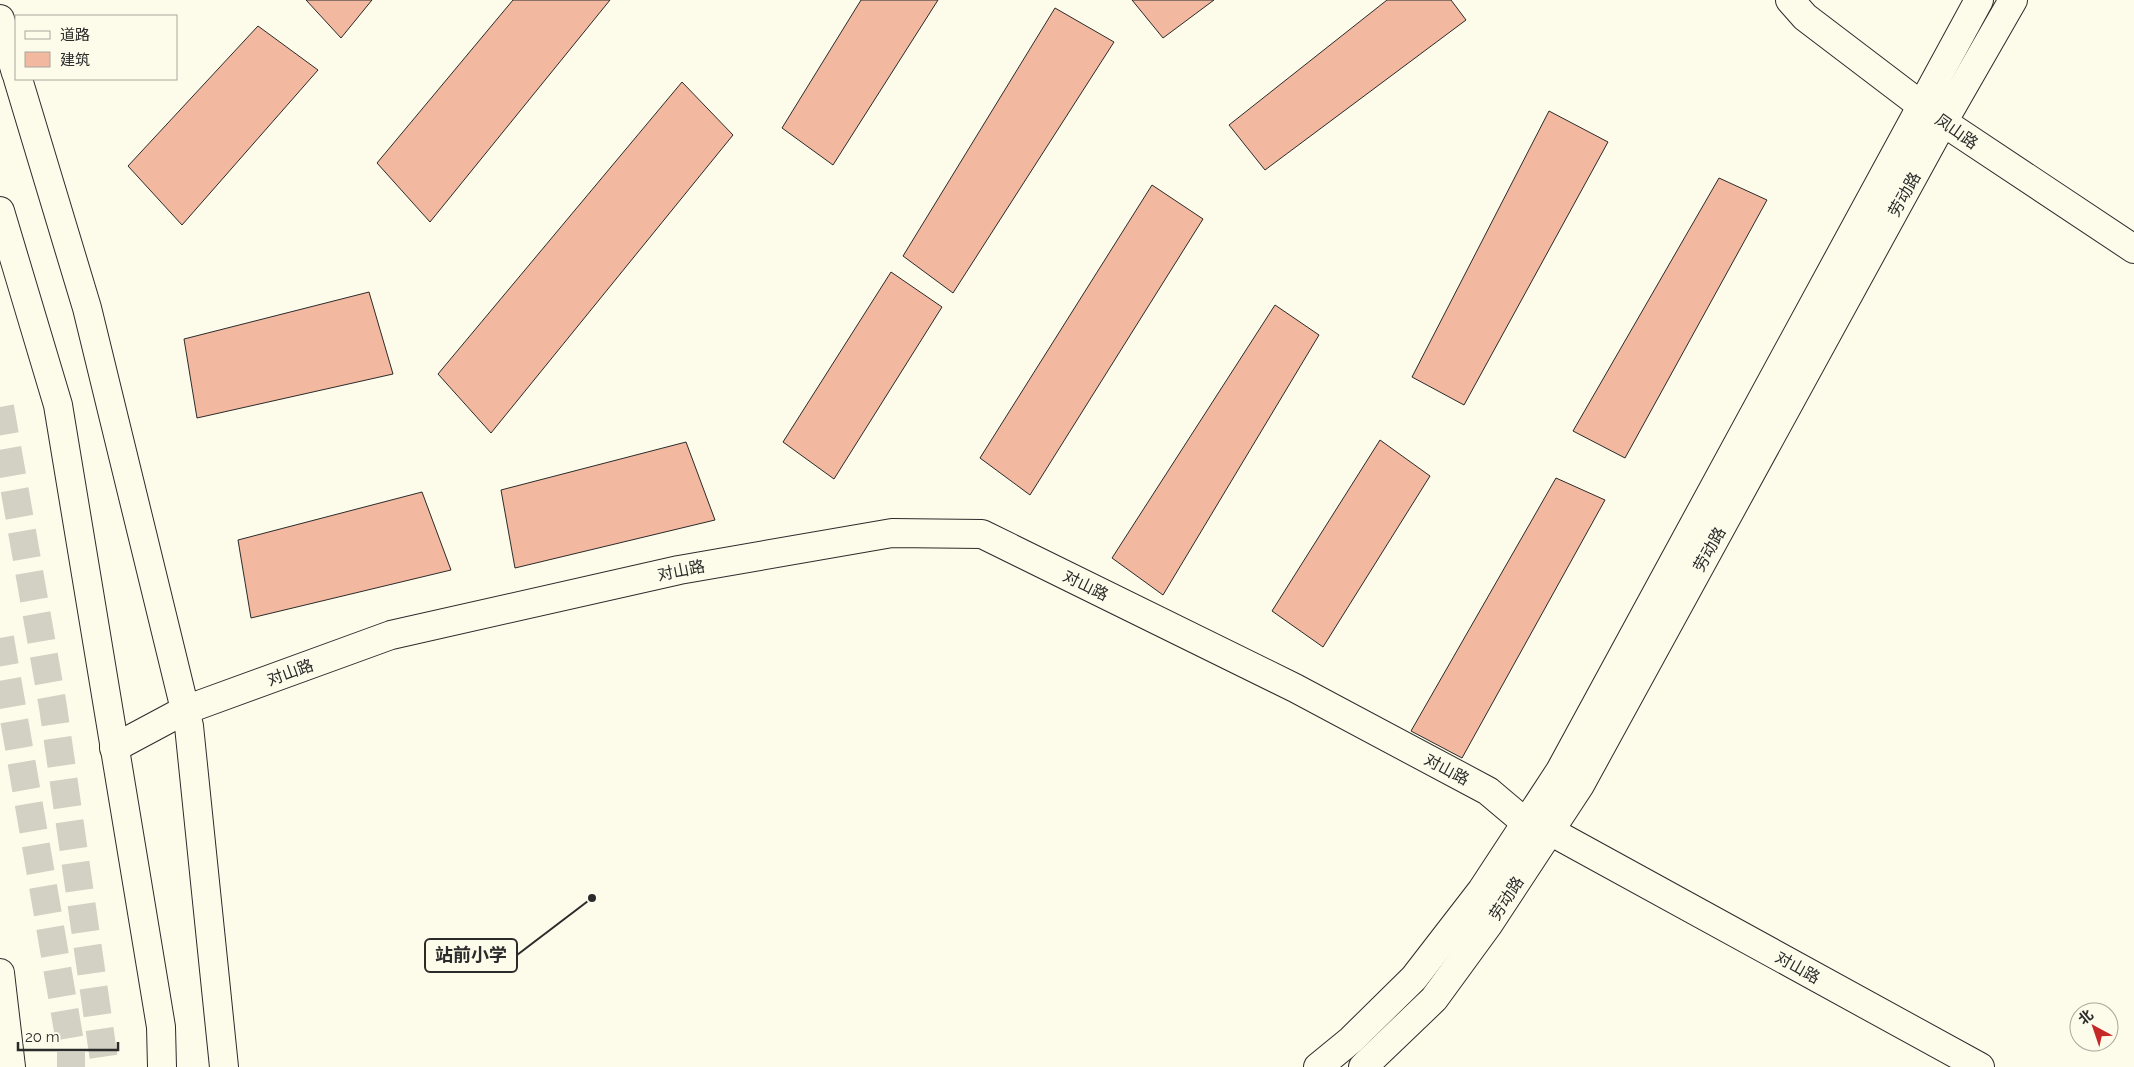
<svg xmlns="http://www.w3.org/2000/svg" width="2134" height="1067" viewBox="0 0 2134 1067" font-family="Raleway,'Noto Sans SC',sans-serif">
<style>
.building{fill:#f2b8a0;stroke:#2b2b2b}
.lines{fill:none;stroke-linecap:round;stroke-linejoin:round}
.highway-tunnel{stroke:#d3d1c4;stroke-width:28;stroke-dasharray:28 14;stroke-linecap:butt}
.minor-casing{stroke:#2b2b2b;stroke-width:30}
.major-casing{stroke:#2b2b2b;stroke-width:30}
.highway-casing{stroke:#2b2b2b;stroke-width:30}
.minor{stroke:#fdfbea;stroke-width:28}
.major{stroke:#fdfbea;stroke-width:28}
.highway{stroke:#fdfbea;stroke-width:28}
.labels{text-anchor:middle;stroke-width:4;stroke-linejoin:round;paint-order:stroke}
.street-label{font-size:16px;fill:#2b2b2b;stroke:#fdfbea}
.leader{fill:none;stroke:#2b2b2b;stroke-width:2}
.callout-dot{fill:#2b2b2b;stroke:#fdfbea;stroke-width:2}
.callout{fill:#fdfbea;stroke:#2b2b2b;stroke-width:2}
.callout-label{font-size:18px;text-anchor:middle;font-weight:bold;fill:#2b2b2b}
</style>
<rect width="100%" height="100%" fill="#fdfbea"/>
<g class="building">
<path d="M306,0H372L341,38Z"/>
<path d="M513,0H610L430,222L377,163Z"/>
<path d="M861,0H938L833,165L782,128Z"/>
<path d="M1132,0H1214L1163,38Z"/>
<path d="M1387,0H1451L1466,20L1265,170L1229,125Z"/>
<path d="M1055,8L1114,42L953,293L903,256Z"/>
<path d="M258,26L318,70L182,225L128,166Z"/>
<path d="M682,82L733,135L491,433L438,374Z"/>
<path d="M1549,111L1608,142L1464,405L1412,377Z"/>
<path d="M1719,178L1767,200L1625,458L1573,431Z"/>
<path d="M1152,185L1203,219L1030,495L980,458Z"/>
<path d="M891,272L942,307L834,479L783,442Z"/>
<path d="M369,292L393,374L197,418L184,339Z"/>
<path d="M1275,305L1319,335L1163,595L1112,558Z"/>
<path d="M1380,440L1430,476L1323,647L1272,611Z"/>
<path d="M686,442L715,520L515,568L501,490Z"/>
<path d="M1556,478L1605,500L1462,758L1411,731Z"/>
<path d="M422,492L451,570L251,618L238,540Z"/>
</g>
<g class="lines">
<g class="highway-tunnel">
<path d="M0,407L53,707L105,1067"/>
<path d="M0,638L71,1048V1067"/>
</g>
<g class="minor-casing">
<g id="minor">
<path d="M0,19L16,73"/>
<path d="M18,79L87,308L189,726L224,1067"/>
<path d="M114,748L185,710L391,635L679,570L892,533L982,534L1295,688L1488,791L1526,823L1550,831L1980,1067"/>
</g>
</g>
<g class="major-casing">
<g id="major">
<path d="M1790,0L1805,17L1943,122L2134,249"/>
<path d="M1318,1067L1351,1040L1414,978L1482,890L1560,771L1979,0"/>
<path d="M1363,1067L1434,999L1488,925L1580,785L1943,122L2013,0"/>
</g>
</g>
<g class="highway-casing">
<g id="highway">
<path d="M0,211L58,405L161,1027L162,1067"/>
<path d="M0,973L11,1067"/>
</g>
</g>
<use href="#minor" class="minor"/>
<use href="#major" class="major"/>
<use href="#highway" class="highway"/>
</g>
<g class="labels">
<g class="street-label">
<text transform="translate(1957 131) rotate(35)" y="6">凤山路</text>
<text transform="translate(1904 194) rotate(-61)" y="6">劳动路</text>
<text transform="translate(1709 549) rotate(-61)" y="6">劳动路</text>
<text transform="translate(681 570) rotate(-11)" y="6">对山路</text>
<text transform="translate(1086 585) rotate(26)" y="6">对山路</text>
<text transform="translate(290 672) rotate(-20)" y="6">对山路</text>
<text transform="translate(1447 769) rotate(28)" y="6">对山路</text>
<text transform="translate(1506 898) rotate(-57)" y="6">劳动路</text>
<text transform="translate(1798 967) rotate(29)" y="6">对山路</text>
</g>
</g>
<path class="leader" d="M592 898L517 955"/>
<circle class="callout-dot" cx="592" cy="898" r="5"/>
<rect class="callout" x="425" y="939" width="92" height="33" rx="5"/>
<g class="callout-label">
<text x="471" y="961">站前小学</text>
</g>
<rect x="15" y="15" width="162" height="65" fill="#fdfbea" stroke="#a9a89e"/>
<rect x="25" y="31" width="25" height="8" fill="#fdfbea" stroke="#a9a89e"/>
<text x="60" y="40" font-size="15" fill="#2b2b2b">道路</text>
<rect x="25" y="52" width="25" height="15" fill="#f2b8a0" stroke="#a9a89e"/>
<text x="60" y="65" font-size="15" fill="#2b2b2b">建筑</text>
<g transform="translate(2094 1027) rotate(320)"><circle r="24" fill="#fdfbea" stroke="#a9a89e"/>
<path d="M0-4L9 19L0 12L-9 19Z" fill="#c62828"/>
<text y="-8" font-size="14" font-weight="bold" text-anchor="middle" fill="#2b2b2b">北</text>
</g>
<path d="M18 1042v8h100v-8" fill="none" stroke="#2b2b2b" stroke-width="2.5"/>
<text x="25" y="1042" font-size="15" fill="#2b2b2b" stroke="#fdfbea" stroke-width="4" paint-order="stroke">20 m</text>
</svg>
